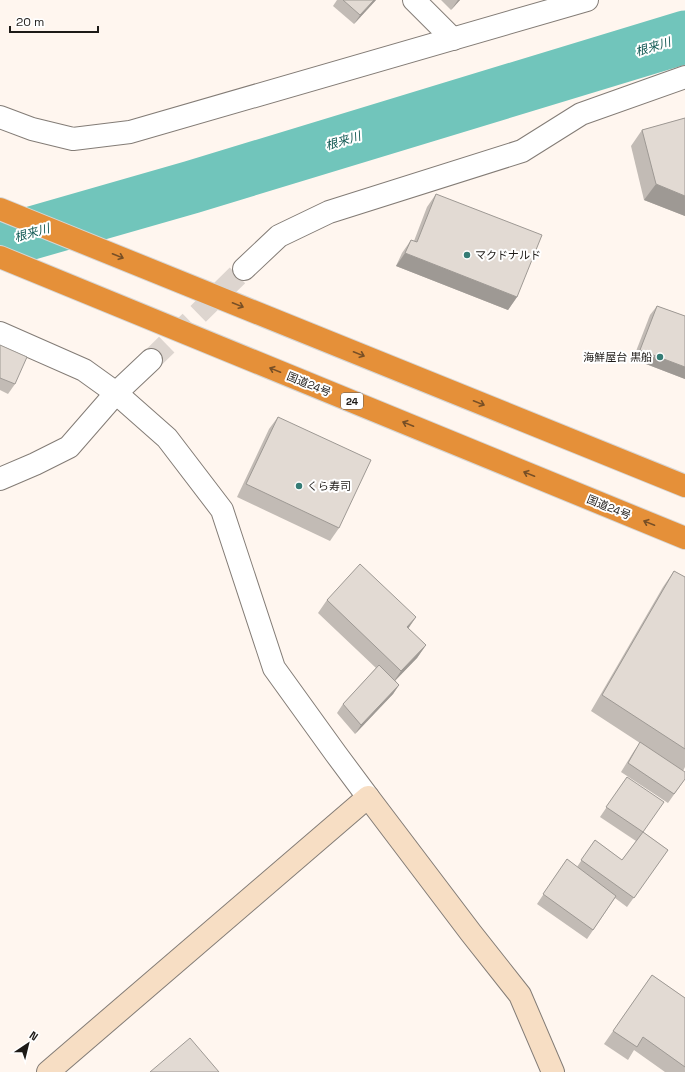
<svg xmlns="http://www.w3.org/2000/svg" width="685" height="1072" viewBox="0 0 685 1072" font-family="'Space Grotesk','Noto Sans JP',sans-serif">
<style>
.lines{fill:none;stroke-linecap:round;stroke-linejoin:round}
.river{stroke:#71c5bb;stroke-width:53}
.street-tunnel{stroke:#ddd5cf;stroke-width:22;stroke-dasharray:22 11;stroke-linecap:butt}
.street-casing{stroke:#837c76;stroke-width:24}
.secondary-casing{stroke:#837c76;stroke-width:24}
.highway-casing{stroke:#d6d6d5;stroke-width:24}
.street{stroke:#fff;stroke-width:22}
.secondary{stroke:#f7dec4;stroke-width:22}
.highway{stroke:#e59039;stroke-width:22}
.wall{fill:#c2bbb5}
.shaded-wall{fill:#9e9994}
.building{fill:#e2dad3;stroke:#9e9994}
.oneway{stroke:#774f26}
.poi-dot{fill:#357c75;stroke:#fff;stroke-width:1.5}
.labels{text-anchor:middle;stroke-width:4;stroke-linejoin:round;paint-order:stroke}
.shield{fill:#fff;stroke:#615f5d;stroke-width:1}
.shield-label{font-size:10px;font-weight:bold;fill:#1d1a17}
.poi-label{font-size:11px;fill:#1d1a17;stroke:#fff;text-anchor:start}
.street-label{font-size:11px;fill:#1d1a17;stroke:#fff}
.water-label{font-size:12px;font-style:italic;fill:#105852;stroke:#fff}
</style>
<rect width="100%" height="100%" fill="#fff6ef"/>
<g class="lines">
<path class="river" d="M0,242L192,187L685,37"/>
<path class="street-tunnel" d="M151,360L244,269"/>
<g class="street-casing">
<g id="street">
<path d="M414,0L453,39"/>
<path d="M0,117L32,129L73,139L130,132L587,0"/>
<path d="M244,269L279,236L329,212L522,151L581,114L685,77"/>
<path d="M0,333L84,370L116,393L167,438L222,510L274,668L336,754L368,797"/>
<path d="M0,479L35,464L69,447L116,393L151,360"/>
</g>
</g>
<g class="secondary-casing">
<path id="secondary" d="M48,1072L368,797L471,933L520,995L553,1072"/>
</g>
<g class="highway-casing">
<g id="highway">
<path d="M0,209L685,486"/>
<path d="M0,257L685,538"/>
</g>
</g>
<use href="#street" class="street"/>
<use href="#secondary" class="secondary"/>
<use href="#highway" class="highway"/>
</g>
<g class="wall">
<path d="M337,0H376L354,24L333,6Z"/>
<path d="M441,0H460L451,10Z"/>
<path d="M685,118V216L644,200L631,146L642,130Z"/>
<path d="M436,194L517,297L508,310L396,266L402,253L411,240L414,241L427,207Z"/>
<path d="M657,306L685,316V379L633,359L650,315Z"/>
<path d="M0,345L15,384L8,394L0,390Z"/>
<path d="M278,417L339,528L330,541L237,497L269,429Z"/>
<path d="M674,571L685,577V767L683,771L685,779L668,803L621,772L634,751L640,743L591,711L663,587Z"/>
<path d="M327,600L416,617L408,629L426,645L417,658L395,680L399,685L393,694L355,734L337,713L343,704L376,668L318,613Z"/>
<path d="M627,777L643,832L668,850L627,907L615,898L587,939L537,904L567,859L577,867L595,840L622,860L636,841L600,817Z"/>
<path d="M652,975L685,998V1072H665L634,1050L628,1060L604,1044Z"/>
</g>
<g class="shaded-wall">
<path d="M374,0H376L354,24L360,15Z"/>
<path d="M458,0H460L451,10Z"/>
<path d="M656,184L685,196V216L644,200Z"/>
<path d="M405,253L517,297L508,310L396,266Z"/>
<path d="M640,350L685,367V379L633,359Z"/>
<path d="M416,617L407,630V627Z"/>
<path d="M426,645L417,658L392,684L401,671Z"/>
<path d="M399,685L393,694L355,734L361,725Z"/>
</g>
<g class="building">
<path d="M343,0H374L360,15Z"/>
<path d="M685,118V196L656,184L642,130Z"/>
<path d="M436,194L542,235L517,297L405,253L411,240L417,242Z"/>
<path d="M657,306L685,316V367L640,350Z"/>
<path d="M0,345L27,357L15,384L0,378Z"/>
<path d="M278,417L371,460L339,528L246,484Z"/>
<path d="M360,564L416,617L407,627L426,645L401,671L327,600Z"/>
<path d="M674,571L685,577V749L602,695Z"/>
<path d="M379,665L399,685L361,725L343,704Z"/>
<path d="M640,742L685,772V779L674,794L628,763Z"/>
<path d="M627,777L664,802L643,832L606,807Z"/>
<path d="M643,832L668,850L634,898L581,860L595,840L622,860Z"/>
<path d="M567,859L616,896L593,930L543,894Z"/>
<path d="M652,975L685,998V1067L643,1037L637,1047L613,1031Z"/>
<path d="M190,1038L219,1072H150Z"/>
</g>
<defs><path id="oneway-shaft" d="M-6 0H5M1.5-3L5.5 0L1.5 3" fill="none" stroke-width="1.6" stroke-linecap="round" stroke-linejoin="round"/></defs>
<g class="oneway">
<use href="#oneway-shaft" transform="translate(118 256) rotate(22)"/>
<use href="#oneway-shaft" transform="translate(238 305) rotate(22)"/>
<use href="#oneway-shaft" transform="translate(359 354) rotate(22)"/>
<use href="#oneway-shaft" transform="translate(275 370) rotate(-158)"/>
<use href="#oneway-shaft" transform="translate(479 403) rotate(22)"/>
<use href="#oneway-shaft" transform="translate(408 424) rotate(-158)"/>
<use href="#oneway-shaft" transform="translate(529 474) rotate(-158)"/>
<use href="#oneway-shaft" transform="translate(649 523) rotate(-158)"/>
</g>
<g class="poi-dot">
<circle cx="467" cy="255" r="4"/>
<circle cx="660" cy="357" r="4"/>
<circle cx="299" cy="486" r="4"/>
</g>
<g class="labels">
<rect class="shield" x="341" y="393" width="22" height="16" rx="3"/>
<g class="shield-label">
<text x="352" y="405">24</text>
</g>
<g class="poi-label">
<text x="475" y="259">マクドナルド</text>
<text x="652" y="361" text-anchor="end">海鮮屋台 黒船</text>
<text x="307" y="490">くら寿司</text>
</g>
<g class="street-label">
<text transform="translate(309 384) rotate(22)" y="4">国道24号</text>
<text transform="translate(609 507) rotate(22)" y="4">国道24号</text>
</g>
<g class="water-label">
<text transform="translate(653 47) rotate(-17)" y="4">根来川</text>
<text transform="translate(343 141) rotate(-17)" y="4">根来川</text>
<text transform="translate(32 233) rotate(-16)" y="4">根来川</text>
</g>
</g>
<g transform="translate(28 1044) rotate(35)" stroke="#ffffff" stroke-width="3" paint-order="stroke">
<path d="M0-3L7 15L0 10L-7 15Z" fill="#1d1a17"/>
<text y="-6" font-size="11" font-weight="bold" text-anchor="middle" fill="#1d1a17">N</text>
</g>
<path d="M10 26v6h88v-6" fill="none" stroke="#1d1a17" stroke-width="2"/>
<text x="16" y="26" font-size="12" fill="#1d1a17" stroke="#ffffff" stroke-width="3" paint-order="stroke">20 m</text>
</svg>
